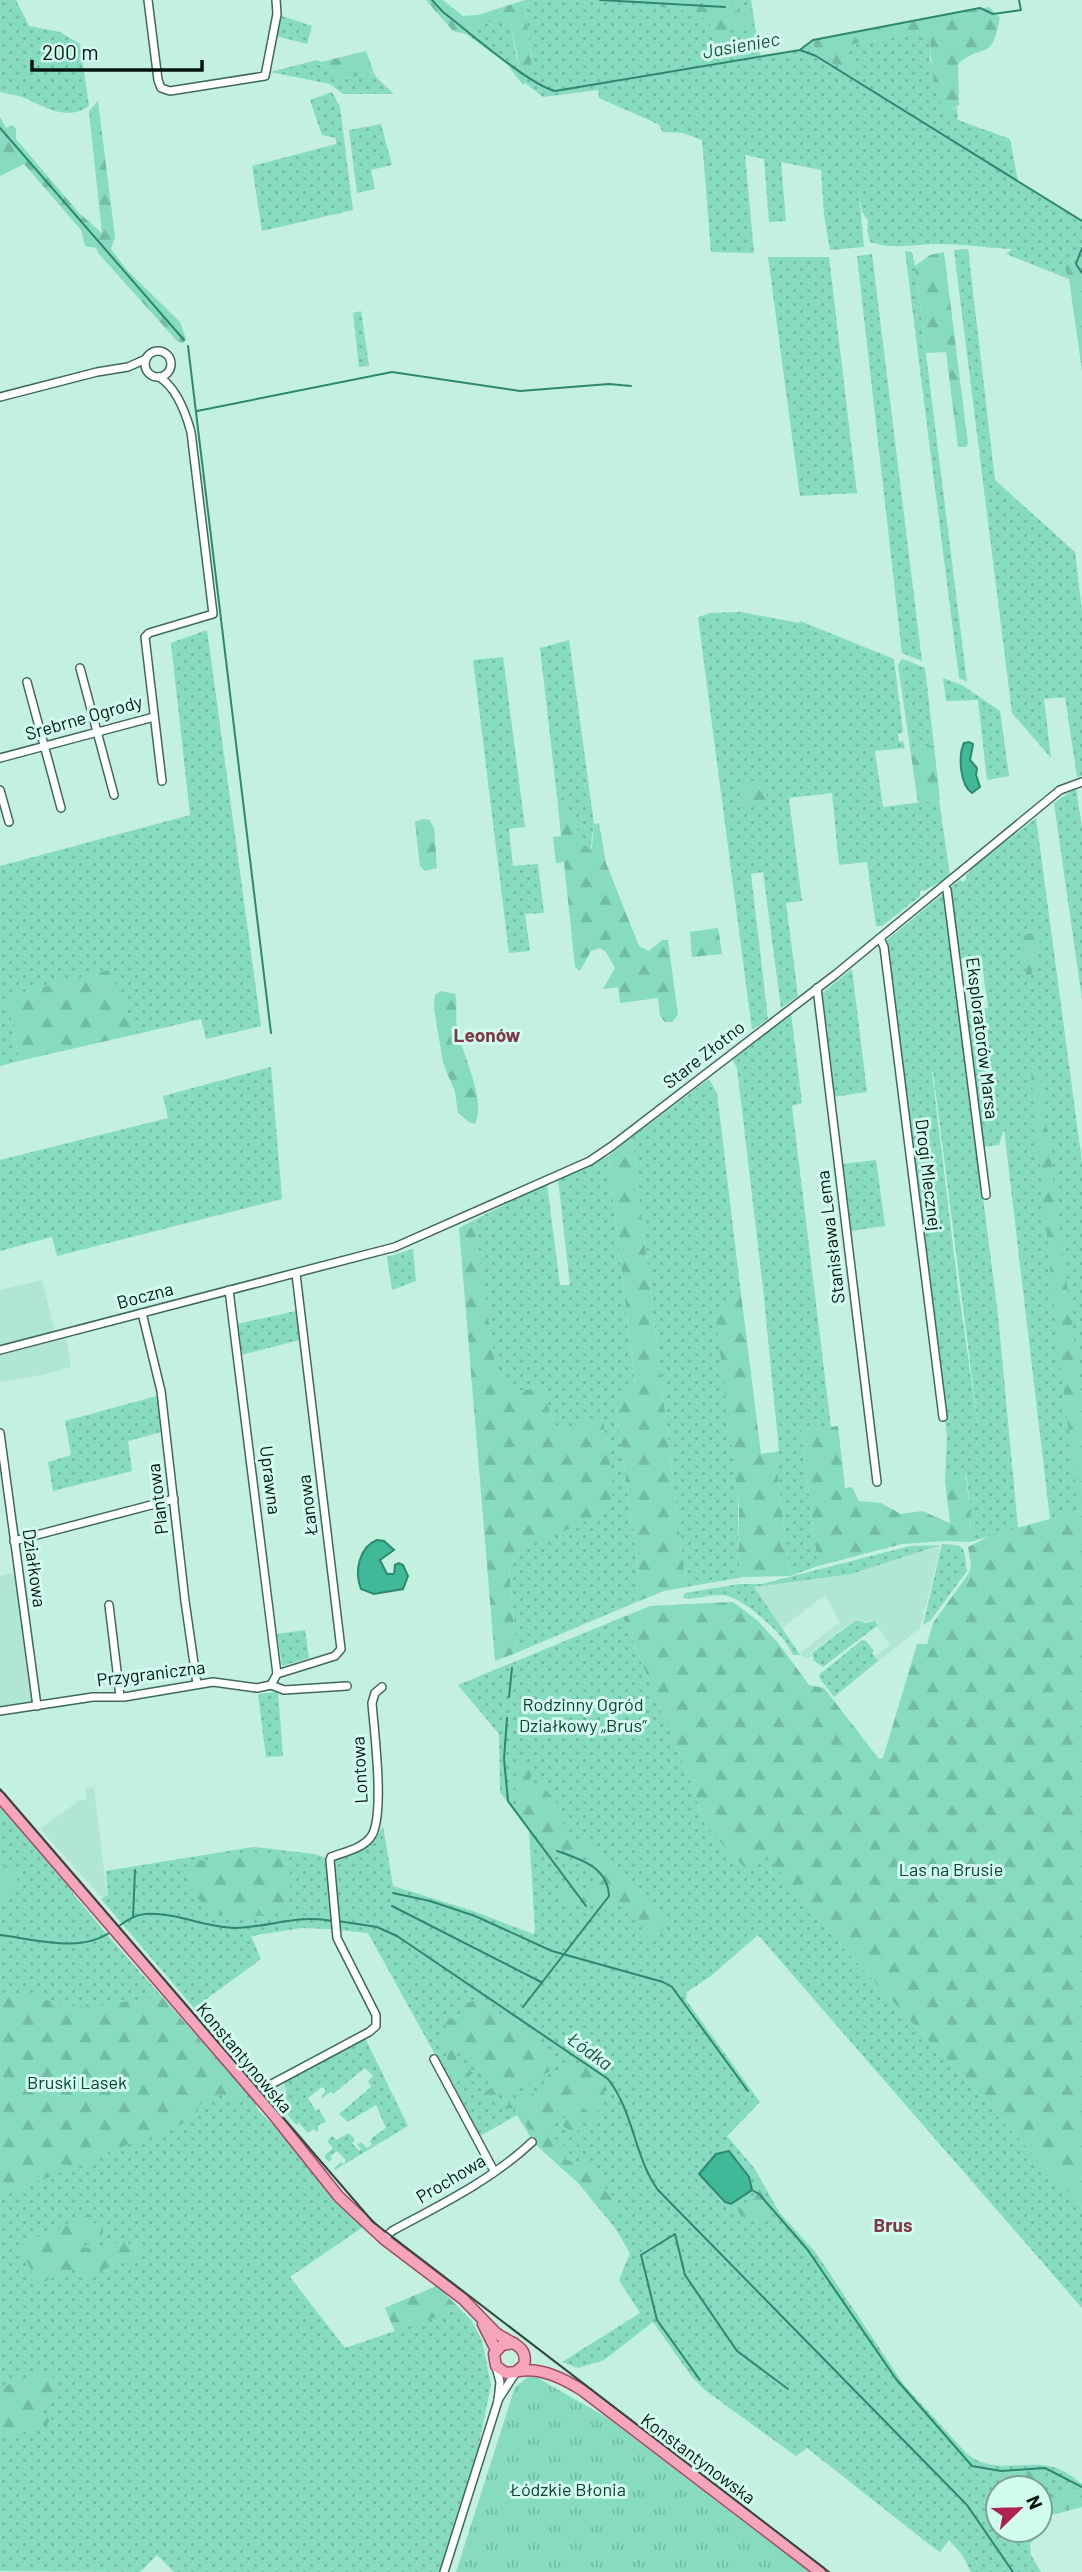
<svg xmlns="http://www.w3.org/2000/svg" width="1082" height="2572" viewBox="0 0 1082 2572" font-family="Barlow,sans-serif">
<style>
.built{fill:#b2e6d4}
.grass{fill:url(#grass-dots);fill-rule:evenodd}
.forest{fill:url(#forest-firs)}
.park{fill:url(#park-tufts)}
.water{fill:#40b998;stroke:#2e886f;stroke-width:2}
.lines{fill:none;stroke-linecap:round;stroke-linejoin:round}
.stream{stroke:#2e886f;stroke-width:2}
.minor-casing{stroke:#40685b;stroke-width:10}
.major-casing{stroke:#9f4b62;stroke-width:13}
.minor{stroke:#fff;stroke-width:7}
.major{stroke:#f7a5bc;stroke-width:10}
.tram{stroke:#324941;stroke-width:2}
.labels{text-anchor:middle;stroke-width:6;stroke-linejoin:round;paint-order:stroke}
.street-label{font-size:18px;fill:#04140f;stroke:#d1fded}
.park-label{font-size:18px;fill:#0e4234;stroke:#d1fded}
.water-label{font-size:19px;font-style:italic;fill:#1f5042;stroke:#d1fded}
.neighbourhood-label{font-size:19px;font-weight:bold;fill:#7f384b;stroke:#d1fded}
</style>
<defs>
<pattern id="grass-dots" width="8" height="8" patternUnits="userSpaceOnUse" patternTransform="scale(1.75)"><rect width="8" height="8" fill="#86dbc0"/><path d="M2 2h.1M6 6h.1" fill="none" stroke="#72bba4" stroke-width="1.8" stroke-linecap="round"/></pattern>
<pattern id="forest-firs" width="22" height="20" patternUnits="userSpaceOnUse" patternTransform="scale(1.75)"><rect width="22" height="20" fill="#86dbc0"/><path d="M5 1l3.5 6h-7zM16 11l3.5 6h-7z" fill="#72bba4"/></pattern>
<pattern id="park-tufts" width="24" height="20" patternUnits="userSpaceOnUse" patternTransform="scale(1.75)"><rect width="24" height="20" fill="#86dbc0"/><path d="M3 7l-1-3M5 7V3M7 7l1-3M15 17l-1-3M17 17v-4M19 17l1-3" fill="none" stroke="#72bba4"/></pattern>
</defs>
<rect width="100%" height="100%" fill="#c4f0e0"/>
<g class="built">
<path d="M42,1280L55,1331L0,1346V1290Z"/>
<path d="M66,1338L71,1367L43,1375L0,1382V1354Z"/>
<path d="M941,1545L920,1628L879,1661L875,1657L890,1645L877,1626L879,1624L875,1619L865,1622L856,1619L811,1652L812,1656L809,1658H804L800,1653L840,1622L825,1595L782,1628L753,1587L851,1574Z"/>
<path d="M12,1573L15,1577L33,1700L31,1704L0,1706V1576Z"/>
<path d="M94,1787L107,1894V1897H101L40,1829L80,1800L87,1799L85,1788Z"/>
<path d="M257,2085L271,2091L284,2085L287,2090L280,2097L279,2107L311,2147L308,2150L258,2092L255,2087Z"/>
</g>
<g class="grass">
<path d="M0,0H16L29,26L60,32L80,44L89,106C68,121 46,108 27,99C19,95 9,94 0,92Z"/>
<path d="M525,0H751L760,56L800,50L813,40L815,52H844L847,45L920,33L931,36L930,60L948,111L957,107L958,120L1010,139L1018,181L1082,221V272L1071,260L1064,266L1069,279L1006,254L1012,249C988,248 964,244 940,244C915,244 894,250 870,242L867,230L868,221L862,212L859,192L864,247L830,250L824,215L821,170L781,162L786,221L769,222L764,159L745,155L754,253L711,252L702,140L683,133L663,132L658,124L599,98L598,90L543,97L525,83L523,85L506,63L466,34L474,28L503,17L510,19L516,55L519,65L532,71Z"/>
<path d="M279,15L312,26L307,44L276,36Z"/>
<path d="M317,60L322,62L318,64L329,68L340,79L374,73L376,77L394,94H343L330,84L270,72Z"/>
<path d="M332,92L340,107L353,210L262,231L252,166L336,144V138L322,135L310,100Z"/>
<path d="M381,124L392,165L371,170L375,189L357,193L349,130Z"/>
<path d="M968,249L995,480L1075,552L1082,611V776L1077,777L1065,697L1044,699L1051,758L1012,713L954,250Z"/>
<path d="M905,251L912,252L915,266L967,682L959,678Z"/>
<path d="M872,254L922,661L902,653L857,256Z"/>
<path d="M768,257H829L857,493L800,496Z"/>
<path d="M361,311L369,366L359,367L353,313Z"/>
<path d="M740,612L799,623L800,621L894,659L903,732L898,734L899,742L903,741L905,748L875,751L883,807L939,800L950,876L926,890L920,891V896L882,926H876L867,862L839,865L832,793L789,798L802,901L786,903L798,996L781,1008L763,872L751,874L768,1019L752,1030L698,617L711,613Z"/>
<path d="M207,630L261,1026L206,1039L201,1019L137,1034L109,971L8,996L19,1061L0,1066V866L190,815L171,643Z"/>
<path d="M569,640L594,824L590,851L583,843L562,794L557,796L540,648Z"/>
<path d="M503,657L525,827L509,829L513,866L538,864L544,913L525,914L530,951L509,953L473,660Z"/>
<path d="M908,661L925,668L934,746L911,747L901,666Z"/>
<path d="M943,678L962,685L1000,711L1009,776L987,780L978,700L946,701Z"/>
<path d="M1076,788L1082,827V999L1054,803Z"/>
<path d="M1036,818L1082,1162V1510L1050,1519L1004,1129L999,1145L982,1147L965,1011L988,1008L981,956L959,959L950,888L960,880L962,882L966,880V875L970,872V869Z"/>
<path d="M944,893L998,1315L1018,1528L970,1542L971,1512L966,1474L945,1480L947,1435L887,940ZM932,1072H933L979,1433L958,1287Z"/>
<path d="M852,969L867,1092L833,1097L825,1032L828,1031L827,1026H825L821,994Z"/>
<path d="M791,1013L802,1103L792,1106L831,1427L801,1431L818,1566L790,1576L775,1452L779,1451L763,1288L737,1068L731,1057Z"/>
<path d="M271,1067L282,1199L57,1256L52,1237L0,1251V1160L168,1118L163,1096Z"/>
<path d="M709,1079L717,1093L741,1294H734L739,1564L744,1577L686,1587L632,1137Z"/>
<path d="M608,1156L635,1384L616,1407L639,1574L634,1603L516,1653L509,1566L521,1549L549,1536L602,1414L568,1431L556,1427L541,1388L515,1391L496,1373L474,1220L547,1184L560,1285H570L558,1179Z"/>
<path d="M876,1160L885,1226L851,1231L842,1164Z"/>
<path d="M413,1249L416,1281L392,1290L387,1257Z"/>
<path d="M296,1311L299,1340L242,1355L237,1324Z"/>
<path d="M157,1396L161,1432L128,1441L132,1471L53,1491L48,1462L71,1455L65,1421Z"/>
<path d="M942,1544C967,1545 964,1547 967,1571L931,1620L923,1625Z"/>
<path d="M941,1545L851,1574L754,1587L800,1655H793C787,1637 743,1596 722,1595C709,1594 696,1600 683,1598L685,1593L739,1584H762L910,1546Z"/>
<path d="M623,1617L691,1782L705,1825L765,1853L840,1944L1082,2207V2308L758,1935L711,1976L687,1992L686,2000L760,2102L727,2136L755,2169L779,2212L816,2253L904,2385L967,2454C996,2476 1023,2459 1053,2467C1064,2470 1073,2477 1082,2484V2507L1056,2514L1041,2516V2532L1030,2544L1031,2555L1041,2572H971L963,2556L949,2540L940,2552L930,2545L807,2448L796,2456L706,2391L692,2377L653,2322L604,2360L578,2368L562,2362L640,2313L619,2280L630,2253L615,2228L579,2184L534,2143L517,2115L480,2136L368,1933L330,1929L301,1928L251,1936L261,1959L194,2008L101,1899L108,1895L106,1871L253,1847L315,1854L326,1858L366,1847L375,1840L383,1826L393,1886L473,1911L533,1934L535,1931L529,1831L500,1792L499,1734L458,1685ZM998,2488H1040V2530H998Z"/>
<path d="M856,1620L866,1623L875,1620L878,1625L823,1667L814,1661L812,1653Z"/>
<path d="M305,1630L309,1658L282,1666L277,1634Z"/>
<path d="M862,1640L866,1641L874,1651L872,1653L878,1661L834,1697L819,1677L820,1674Z"/>
<path d="M278,1692L283,1756L266,1757L258,1694Z"/>
<path d="M0,1804L70,1885L74,1895L110,1938L254,2101L258,2110L283,2135L334,2201L363,2227L290,2277L345,2348L395,2331L385,2308L437,2286L471,2320L482,2340L491,2385L475,2464L441,2572H174L157,2555L140,2572L0,2571Z"/>
<path d="M365,2038L408,2126L335,2170L334,2168L341,2162L343,2164L345,2163V2159L337,2151L330,2156L332,2159L329,2162L324,2156L333,2148L327,2141L332,2136L336,2140L349,2133L355,2140L352,2143L359,2151L361,2149L357,2145L361,2142L367,2148L372,2145L370,2141L373,2137L386,2128L376,2105L348,2122L339,2114L371,2087L368,2081L373,2076L365,2068L333,2094L331,2092L322,2098L321,2097L326,2090L322,2087L308,2098L316,2111L319,2109L326,2122L318,2125V2132L313,2129L308,2133L299,2123L296,2125L279,2105L280,2097L287,2090L283,2082Z"/>
</g>
<g class="forest">
<path d="M426,0H443L463,16L478,15L525,0L532,71L529,77L518,68L519,65L510,19L503,17L474,28L466,34L453,31Z"/>
<path d="M652,0H731L735,11L746,15L754,23L747,31L729,26L731,53L724,54C709,9 697,13 655,6Z"/>
<path d="M989,7L1000,18C990,65 986,40 958,64L959,105L947,112C932,89 931,62 930,36L920,33L847,45L844,52L854,56L860,69L854,72L840,68L815,51L813,40Z"/>
<path d="M366,51L374,73L340,79L329,68L317,63Z"/>
<path d="M98,101L115,237L111,249L126,269L180,322L186,339L183,343L177,341L99,254L96,248L85,246L81,230L24,164L0,176V117L6,128L13,125L16,129V139L79,213L102,233L89,111Z"/>
<path d="M944,252L968,444L966,447H958L946,352L926,353L915,266L930,255Z"/>
<path d="M1070,260L1082,272V371L1069,279L1064,266Z"/>
<path d="M902,659L908,661V663H904L901,666L911,747L934,746L940,800L918,803L898,665Z"/>
<circle cx="754" cy="794" r="13"/>
<path d="M562,794L583,843L590,850L592,847L594,824L599,823L606,863L639,946L649,951L662,940H668L678,1015L672,1022H665L660,1016L658,998L620,1003L618,987L603,989L615,968L606,952L600,948L591,951L580,971L575,967L564,862L556,863L553,837L561,836L557,796Z"/>
<path d="M423,819L430,820L434,829L437,868L425,871L420,866L415,822Z"/>
<path d="M718,928L722,954L692,957L690,932Z"/>
<path d="M1042,932L1028,990L1021,935Z"/>
<path d="M109,970L137,1034L19,1061L8,996Z"/>
<path d="M441,991L455,994C458,1005 455,1015 457,1027C461,1053 487,1099 475,1124L469,1122L458,1113L455,1092L443,1063L434,1008L435,995Z"/>
<path d="M1039,1071L1082,1398V1505L1077,1494L1058,1348L1031,1072Z"/>
<path d="M632,1137L686,1587L664,1591L634,1603L639,1574L616,1407L635,1383L608,1156Z"/>
<path d="M474,1220L496,1372L515,1391L541,1388L556,1427L568,1431L602,1413L614,1491L606,1509L580,1524L521,1549L509,1566L516,1653L495,1661L459,1228Z"/>
<path d="M734,1294H741L761,1454L775,1452L790,1576L744,1577L739,1564V1507L715,1310Z"/>
<path d="M838,1426L845,1488L852,1487L859,1501L881,1503L901,1514L922,1511L950,1523L945,1480L965,1473L971,1512L970,1542L944,1541L902,1544L818,1566L801,1431Z"/>
<path d="M1082,1510V2207L840,1944L765,1854L745,1868L705,1825L691,1782L623,1617L650,1606L733,1602L757,1620L779,1644L809,1685L824,1688L879,1759L883,1758L917,1644H927L933,1623L969,1573L971,1566L968,1547L992,1535Z"/>
<path d="M521,1761L532,1773L530,1780L533,1783H540L558,1804V1813L574,1844H579L585,1837L594,1845L663,1920L664,1928L655,1936L644,1937L641,1922L630,1908L638,1904L622,1903L604,1913L597,1909L586,1892L602,1879L603,1872C590,1859 575,1849 556,1849L554,1854L546,1851L545,1845L555,1846L545,1838L540,1840C530,1828 515,1812 517,1796L522,1793V1790L511,1787V1785L518,1783L522,1778L519,1768Z"/>
<path d="M251,1852L269,1853L285,1857L291,1876L289,1907C245,1922 224,1924 189,1891L188,1871L192,1862Z"/>
<path d="M0,1864C12,1867 16,1871 18,1884L11,1892L3,1896L0,1895Z"/>
<path d="M576,1887L589,1904L586,1909L566,1900L561,1895L563,1890Z"/>
<path d="M33,1995L60,2005L90,2007L161,1996L249,2095L231,2098L219,2094L199,2105L196,2116C182,2124 169,2133 153,2134L0,2197V1997Z"/>
<path d="M477,1999L486,2005L488,2014L518,2020L537,2034L530,2043L532,2046L537,2043L558,2057L559,2063C547,2077 494,2102 475,2100C480,2091 490,2092 496,2084C485,2071 474,2055 459,2047L455,2051L457,2061L473,2073L468,2077L453,2078L446,2069C450,2055 446,2050 437,2039L445,2037L451,2029L442,2022L440,2015L461,2023L459,2006Z"/>
<path d="M569,2067L587,2068L606,2083L604,2098L596,2101L603,2109L607,2117L585,2101L582,2104L583,2108L594,2118L589,2122L579,2124L558,2110L556,2114L572,2122L581,2137L574,2151L572,2150L576,2134L555,2121L551,2124L560,2134L558,2136L550,2132L548,2134L563,2144L567,2155L565,2159C583,2168 593,2159 606,2180L605,2191L614,2198L615,2208L611,2216L605,2213L581,2184L540,2144L513,2108L503,2109L498,2103C516,2099 537,2095 552,2082C558,2076 562,2071 569,2067Z"/>
<path d="M757,2180L774,2210L772,2214L750,2219L742,2217L738,2211L740,2206L755,2198L754,2183Z"/>
<path d="M93,2213L95,2219L92,2222L99,2225L103,2232L97,2239L82,2247L97,2249L128,2239L124,2245L141,2242L147,2252L92,2274L86,2276L80,2267L34,2286L30,2267L22,2254L23,2242L60,2229Z"/>
<path d="M437,2286L460,2309L395,2331L385,2308Z"/>
<path d="M52,2370L55,2395L44,2407V2413H47L50,2418L47,2426L41,2425L11,2438H0V2388Z"/>
<path d="M1035,2471L1045,2473L1046,2492L1052,2494C1062,2488 1072,2486 1082,2491V2505L1040,2514V2488H1005L1009,2484L1001,2480L1003,2473Z"/>
</g>
<path class="park" d="M528,2377H536L606,2417L810,2572H456L515,2387Z"/>
<g class="water">
<path d="M964,743L969,742L973,744L970,760L977,768L976,775L980,787L972,793C960,785 958,756 964,743Z"/>
<path d="M377,1540L384,1541L394,1550L380,1560L387,1574H394L395,1565L399,1563L403,1565L408,1576L403,1589L374,1594L361,1589C354,1572 359,1547 377,1540Z"/>
<path d="M729,2151L749,2177L752,2190L731,2204L725,2202L699,2174L716,2154Z"/>
</g>
<g class="lines">
<g class="stream">
<path d="M432,0L443,12C468,31 528,84 555,91L800,50L816,56L1082,221"/>
<path d="M600,0L725,7"/>
<path d="M801,49L813,40L980,8L993,14L1021,10L1019,0"/>
<path d="M0,128L184,340"/>
<path d="M1082,248L1076,264L1082,273"/>
<path d="M188,346L271,1033"/>
<path d="M197,411L392,372L520,391L609,384L631,386"/>
<path d="M509,1697L512,1668"/>
<path d="M507,1718L504,1759L508,1801L586,1906"/>
<path d="M393,1893L430,1901L475,1916L552,1951L663,1982L672,1987L748,2091"/>
<path d="M392,1906L541,1982"/>
<path d="M133,1917L135,1870"/>
<path d="M338,1921L377,1927L397,1936L608,2079C634,2112 634,2157 658,2190L967,2505L1013,2572"/>
<path d="M116,1928C126,1921 134,1915 145,1914C176,1912 206,1928 236,1928C269,1927 300,1914 332,1921"/>
<path d="M0,1935C35,1939 81,1954 112,1931"/>
<path d="M523,2007L609,1896C608,1867 580,1859 557,1851"/>
<path d="M752,2190L759,2194L807,2249L896,2379L972,2466L1001,2471L1045,2468L1082,2487"/>
<path d="M700,2380L657,2320L641,2255L675,2234L685,2275L737,2351L788,2389"/>
</g>
<g class="minor-casing">
<g id="minor">
<path d="M148,0L158,80L161,88L170,91L265,76L277,14L276,0"/>
<circle cx="158" cy="364" r="13"/>
<path d="M159,377C176,387 186,414 191,432L213,614L149,633L145,637L162,781"/>
<path d="M0,397L97,372L128,367L146,359"/>
<path d="M80,668L114,795"/>
<path d="M27,682L61,808"/>
<path d="M0,758L154,717"/>
<path d="M0,790L9,822"/>
<path d="M944,886L947,890L986,1195"/>
<path d="M880,938L884,947L943,1417"/>
<path d="M817,988L877,1482"/>
<path d="M229,1290L277,1674"/>
<path d="M142,1313L161,1391L185,1601L197,1684"/>
<path d="M0,1350L395,1247L590,1161L612,1146L836,974L1060,790L1082,782"/>
<path d="M0,1433L37,1706"/>
<path d="M14,1541L174,1499"/>
<path d="M109,1605L120,1696"/>
<path d="M271,1685L277,1674L335,1656L341,1649L296,1274"/>
<path d="M0,1711L93,1697H124L213,1682L257,1688L271,1685L284,1690L347,1686"/>
<path d="M434,2059L494,2171"/>
<path d="M255,2093L369,2032L376,2026V2015L337,1938L330,1860L331,1857C344,1852 361,1849 370,1838C386,1820 374,1730 372,1703L375,1693L382,1687"/>
<path d="M384,2239L392,2231C440,2205 492,2180 532,2142"/>
<path d="M498,2400L516,2372"/>
<path d="M444,2572L498,2401L500,2382L496,2367"/>
</g>
</g>
<g class="major-casing">
<g id="major">
<path d="M0,1797L272,2113L339,2197L384,2239L463,2299L496,2333C509,2343 529,2345 524,2365L516,2372L506,2373L496,2366L494,2354L502,2345L514,2343"/>
<path d="M483,2324L496,2350"/>
<path d="M519,2371C541,2367 564,2379 582,2390L820,2572"/>
</g>
</g>
<use href="#minor" class="minor"/>
<use href="#major" class="major"/>
<path class="tram" d="M0,1789L373,2222L829,2572"/>
</g>
<g class="labels">
<g class="street-label">
<text transform="translate(84 718) rotate(-16)" y="6">Srebrne Ogrody</text>
<text transform="translate(982 1038) rotate(83)" y="6">Eksploratorów Marsa</text>
<text transform="translate(704 1055) rotate(-38)" y="6">Stare Złotno</text>
<text transform="translate(928 1175) rotate(83)" y="6">Drogi Mlecznej</text>
<text transform="translate(831 1237) rotate(-97)" y="6">Stanisława Lema</text>
<text transform="translate(145 1296) rotate(-15)" y="6">Boczna</text>
<text transform="translate(270 1480) rotate(83)" y="6">Uprawna</text>
<text transform="translate(158 1499) rotate(-97)" y="6">Plantowa</text>
<text transform="translate(308 1505) rotate(-97)" y="6">Łanowa</text>
<text transform="translate(34 1568) rotate(82)" y="6">Działkowa</text>
<text transform="translate(151 1674) rotate(-7)" y="6">Przygraniczna</text>
<text transform="translate(360 1770) rotate(-93)" y="6">Lontowa</text>
<text transform="translate(244 2058) rotate(50)" y="6">Konstantynowska</text>
<text transform="translate(451 2179) rotate(-31)" y="6">Prochowa</text>
<text transform="translate(698 2459) rotate(37)" y="6">Konstantynowska</text>
</g>
<g class="park-label">
<text x="583" y="1711">Rodzinny Ogród<tspan x="583" dy="21">Działkowy „Brus”</tspan></text>
<text x="951" y="1876">Las na Brusie</text>
<text x="77" y="2089">Bruski Lasek</text>
<text x="568" y="2496">Łódzkie Błonia</text>
</g>
<g class="water-label">
<text transform="translate(741 45) rotate(-10)" y="7">Jasieniec</text>
<text transform="translate(590 2051) rotate(36)" y="7">Łódka</text>
</g>
<g class="neighbourhood-label">
<text x="487" y="1042">Leonów</text>
<text x="893" y="2232">Brus</text>
</g>
</g>
<g transform="translate(1019 2509) rotate(67)"><circle r="33" fill="#d1fded" stroke="#7fa094" stroke-width="2"/>
<path d="M0-5L12 26L0 18L-12 26Z" fill="#b02055"/>
<text y="-10" font-size="19" font-weight="bold" text-anchor="middle" fill="#04140f">N</text>
</g>
<path d="M32 60v10h170v-10" fill="none" stroke="#04140f" stroke-width="3.5"/>
<text x="42" y="60" font-size="21" fill="#04140f" stroke="#d1fded" stroke-width="5" paint-order="stroke">200 m</text>
</svg>
